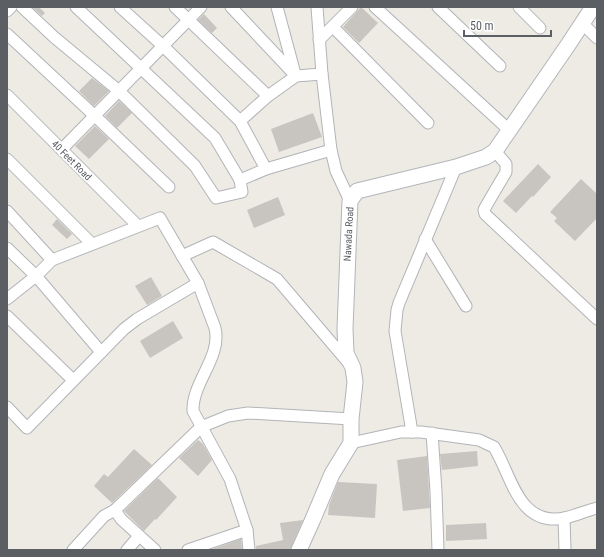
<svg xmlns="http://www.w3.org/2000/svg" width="604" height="557" viewBox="0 0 604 557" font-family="'Roboto Condensed',sans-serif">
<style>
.building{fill:#c8c5c0}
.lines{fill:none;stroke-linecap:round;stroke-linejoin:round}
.street-casing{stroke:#b1b4b8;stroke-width:13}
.secondary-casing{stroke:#b2b6ba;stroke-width:17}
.street{stroke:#fff;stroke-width:11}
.secondary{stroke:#fff;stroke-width:15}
.labels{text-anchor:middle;stroke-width:3.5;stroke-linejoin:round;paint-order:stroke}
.street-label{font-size:10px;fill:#5b5f63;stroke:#fff}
</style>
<rect width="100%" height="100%" fill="#edebe3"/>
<g class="building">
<path d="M32,7H39L45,13L42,16Z"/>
<path d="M361,7L378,23L359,43L343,27Z"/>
<path d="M204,14L217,28L212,33L198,20Z"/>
<path d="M92,78L109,91L94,106L79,91Z"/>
<path d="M119,101L132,113L117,128L105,116Z"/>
<path d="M313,113L322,137L279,152L271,129Z"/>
<path d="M95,126L109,139L89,159L75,146Z"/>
<path d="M538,164L551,177L533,197L532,196L516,213L503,201Z"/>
<path d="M581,179L597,194V218L575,241L554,221L557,218L550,212Z"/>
<path d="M278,197L285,215L254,228L247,210Z"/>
<path d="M57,219L72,234L67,239L52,225Z"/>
<path d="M151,277L162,296L147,305L135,286Z"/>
<path d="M173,321L183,338L150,358L140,341Z"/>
<path d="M198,440L203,444L212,460L198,476L179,458Z"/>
<path d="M134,449L152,465L112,503L94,486L104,474L108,477Z"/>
<path d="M477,451L478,466L442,470L440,454Z"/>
<path d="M427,456L430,508L403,511L397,460Z"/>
<path d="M158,478L177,497L156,520L155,519L144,531L124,511Z"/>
<path d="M338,482L377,484L375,518L328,515L329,505Z"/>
<path d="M303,520L290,550H256V546L283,540L280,523Z"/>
<path d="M486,523L487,539L446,541V525Z"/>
<path d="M241,539L242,550H210Z"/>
</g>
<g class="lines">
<g class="street-casing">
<g id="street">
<path d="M22,7L54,37L119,91L195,166L216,198L242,192L240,180L266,169L331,150"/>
<path d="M76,7L215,138L240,180"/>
<path d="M120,7L163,46L240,121L266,169"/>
<path d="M175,7L268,96"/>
<path d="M231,7L296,76"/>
<path d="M277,7L295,74"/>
<path d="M317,7L322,74L331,150L336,171L350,201"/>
<path d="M375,7L509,130"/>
<path d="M438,7L500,66"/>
<path d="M519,7L540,28"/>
<path d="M7,11L11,7"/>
<path d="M583,24L597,38"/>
<path d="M333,27L428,123"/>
<path d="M7,34L95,116L169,187"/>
<path d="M319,40L352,7"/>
<path d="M7,95L137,225"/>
<path d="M240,121L268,96L296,76L322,74"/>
<path d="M62,149L201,7"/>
<path d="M495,151L506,164V172L486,206L484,210L485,214L597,319"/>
<path d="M7,159L92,244"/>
<path d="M7,211L52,260"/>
<path d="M425,239L466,306"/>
<path d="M7,248L36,276L101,352"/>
<path d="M182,256L213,242L277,279L347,361"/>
<path d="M7,299L36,276L52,260L160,218L198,283L215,328C222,357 192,382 193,411L230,479L247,530L249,550"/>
<path d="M7,316L73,380"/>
<path d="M7,407L27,428L124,329L137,319L198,283"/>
<path d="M412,432L395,331L397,310L399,303L456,167"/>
<path d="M432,433L436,491L438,550"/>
<path d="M351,443L401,432H421L479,440L494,447C512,476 518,527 565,518C576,515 586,511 597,508"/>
<path d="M115,510L121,519L155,550"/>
<path d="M564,518L565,550"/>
<path d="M73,550L104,516L115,510L201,427L228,416L248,413L351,419"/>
<path d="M127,550L139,536"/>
<path d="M188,550L247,530"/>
</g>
</g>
<g class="secondary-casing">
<path id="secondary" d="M299,550L313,519L332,474L351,443V419L355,382L353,368L346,353L345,329L350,201L357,191L456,167L486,157L495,151L568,45L593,7"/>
</g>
<use href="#street" class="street"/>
<use href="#secondary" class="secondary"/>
</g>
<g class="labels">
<g class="street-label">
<text transform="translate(72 160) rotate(45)" y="4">40 Feet Road</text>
<text transform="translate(348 234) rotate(-87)" y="4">Nawada Road</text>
</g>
</g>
<rect width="604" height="557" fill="none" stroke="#5b5f63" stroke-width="16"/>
<path d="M464 30v6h87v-6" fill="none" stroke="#5b5f63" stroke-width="2"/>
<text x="470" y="30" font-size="12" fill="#5b5f63" stroke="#ffffff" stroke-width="3" paint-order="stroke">50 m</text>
</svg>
